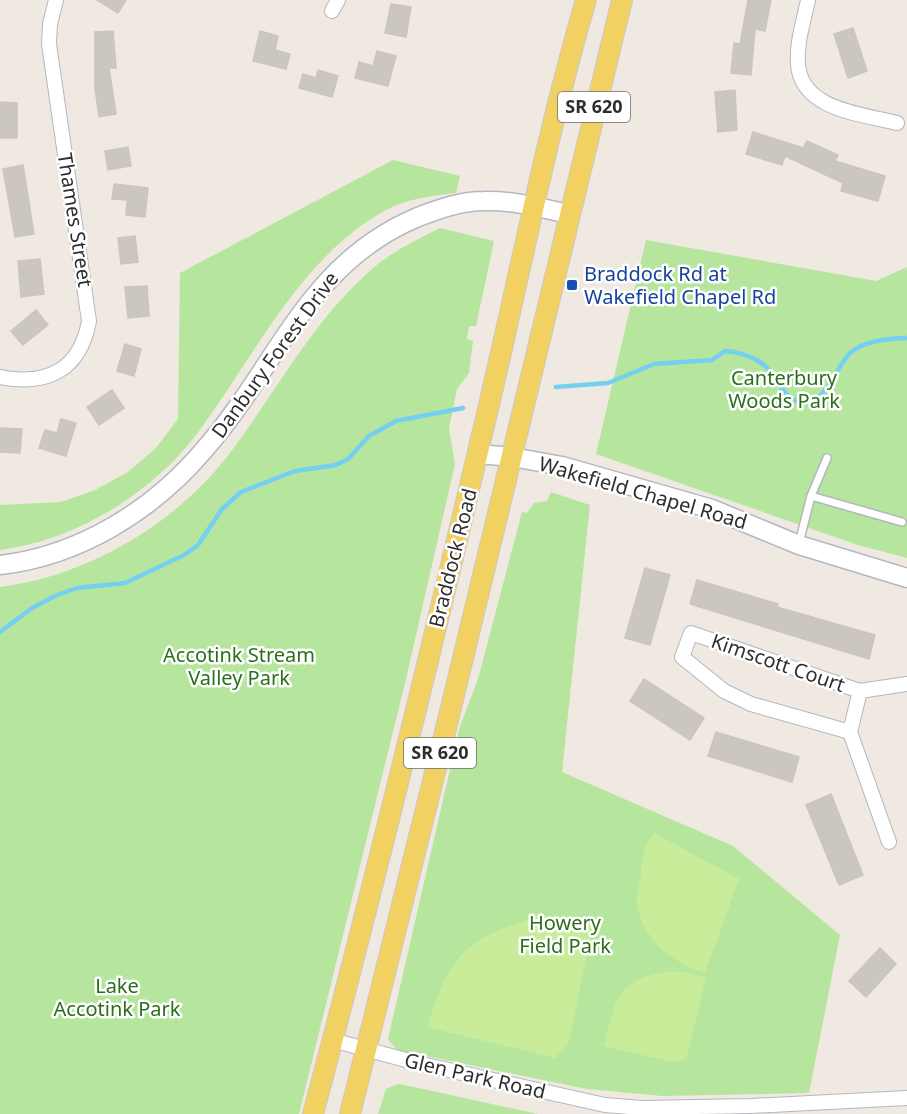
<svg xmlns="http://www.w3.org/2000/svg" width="907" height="1114" viewBox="0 0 907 1114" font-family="'Noto Sans',sans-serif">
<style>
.green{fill:#b6e59e}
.pitch{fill:#c9ec9a}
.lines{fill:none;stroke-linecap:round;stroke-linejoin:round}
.stream{stroke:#75cff0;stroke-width:4.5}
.building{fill:#cbc7bf;stroke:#cbc5ba;stroke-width:1.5}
.lane-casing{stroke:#b4b7c1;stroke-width:10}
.street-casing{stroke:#b4b7c1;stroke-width:16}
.secondary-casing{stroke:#b4b7c1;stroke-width:21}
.primary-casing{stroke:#c9c9c9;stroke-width:22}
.lane{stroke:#fff;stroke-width:7}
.street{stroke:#fff;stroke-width:14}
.secondary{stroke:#fff;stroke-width:18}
.primary{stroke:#f2d163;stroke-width:20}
.transit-dot{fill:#1a4fb4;stroke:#fff;stroke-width:2}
.labels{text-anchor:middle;stroke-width:5;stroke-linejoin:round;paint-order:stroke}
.shield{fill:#fff;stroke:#6d6d6d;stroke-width:1.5}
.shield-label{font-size:18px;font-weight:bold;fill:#2e2e2e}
.street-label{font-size:20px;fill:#2e2e2e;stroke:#fff}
.transit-label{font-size:20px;fill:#164399;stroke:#fff;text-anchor:start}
.park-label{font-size:20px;fill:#2c6e1b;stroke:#fff}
</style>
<rect width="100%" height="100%" fill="#efe9e1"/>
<g class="green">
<path d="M393,160L460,176L456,193C432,196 408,198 386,210C301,256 254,357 199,431C153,493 77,540 0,550V505L61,502L95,490L128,472L156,448L178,419L180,273Z"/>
<path d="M440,228L494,241L476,326H469L467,339L473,341L469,373L457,389L449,428L455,464L406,679L299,1114H0V587C88,576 176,524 230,453C276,392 312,322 371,270C391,252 416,240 440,228Z"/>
<path d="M646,240L876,281L907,267V558L858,545L596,454Z"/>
<path d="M551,492L590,505L562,772L733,846L840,935L809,1093L662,1096L587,1089L397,1050L388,1039L460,726L478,679L522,512L527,513L534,503L547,501Z"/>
<path d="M398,1084L414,1087L538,1114H378L386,1089Z"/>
</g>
<g class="pitch">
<path d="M654,833L739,879L705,973C672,963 643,940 637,904C636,894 640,882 641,872C643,856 643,846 654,833Z"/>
<path d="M539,917H571L594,922L568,1045L555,1058L427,1027C448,957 467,936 539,917Z"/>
<path d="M671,971L689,973L706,978L687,1057L676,1063L604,1046C616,997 616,980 671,971Z"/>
</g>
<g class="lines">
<g class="stream">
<path d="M556,387L608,383L654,364L712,360L725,351C737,352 749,355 760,362C779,374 780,401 806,403C824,404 837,366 850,353C864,340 889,339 907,338"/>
<path d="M0,632L32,608L57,595L77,588L125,583L184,555L198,545L222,509L241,492L295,471L336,465L348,459L369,436L396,421L463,408"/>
</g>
</g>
<g class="building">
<path d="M97,0H126L118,13Z"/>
<path d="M748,0H771L765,31L755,29L751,75L731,73L734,43L740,44Z"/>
<path d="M391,4L411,7L406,37L385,33Z"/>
<path d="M853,28L867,71L848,78L834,34Z"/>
<path d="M113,31L116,68H109L116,114L99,117L95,88V32Z"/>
<path d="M260,31L278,36L275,50L290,54L286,69L253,61Z"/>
<path d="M377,51L396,56L388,86L355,78L359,62L373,66Z"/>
<path d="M318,70L338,76L332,97L299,88L303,74L316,78Z"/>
<path d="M735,90L737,130L718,132L715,92Z"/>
<path d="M0,102L17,103V138H0Z"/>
<path d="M753,132L803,148L807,141L838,155L835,161L885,176L878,201L841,191L843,183L785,156L782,165L746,154Z"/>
<path d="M128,147L131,166L108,170L105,151Z"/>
<path d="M23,165L34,234L15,237L3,169Z"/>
<path d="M114,184L148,188L145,217L126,215L127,200L112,199Z"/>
<path d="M135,236L138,262L121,264L118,238Z"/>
<path d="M40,259L44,294L21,297L18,261Z"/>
<path d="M147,286L149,316L128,318L125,287Z"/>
<path d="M36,310L48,325L23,345L11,331Z"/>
<path d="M125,344L141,349L134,376L117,371Z"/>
<path d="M112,390L124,408L99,425L87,407Z"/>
<path d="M61,419L76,423L66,456L39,448L45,430L57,433Z"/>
<path d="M0,428L22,429L20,453L0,452Z"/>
<path d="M645,568L670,575L650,645L625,638Z"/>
<path d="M697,580L778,604L777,607L875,635L869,659L690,604Z"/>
<path d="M644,679L704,718L690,740L630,701Z"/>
<path d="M716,732L799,757L792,782L708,756Z"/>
<path d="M831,794L863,875L839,885L806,805Z"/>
<path d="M880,948L896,964L866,997L849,981Z"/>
</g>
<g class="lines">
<g class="lane-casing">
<g id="lane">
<path d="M811,496L827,458"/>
<path d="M799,543L811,496L902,522"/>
</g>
</g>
<g class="street-casing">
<g id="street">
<path d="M808,0C804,20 796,44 798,64C801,110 862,114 897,123"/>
<path d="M332,11L338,0"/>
<path d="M0,377C46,386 80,371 89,321L49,44L50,24L56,0"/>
<path d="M850,732L751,704L724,691L682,657L691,633L860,691"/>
<path d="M889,842L850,732L860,691L907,684"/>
<path d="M332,1040L417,1063L605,1105L642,1108L751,1106L907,1098"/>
</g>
</g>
<g class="secondary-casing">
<g id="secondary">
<path d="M478,454L512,457L562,466L712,509L799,545L907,578"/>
<path d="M0,565C80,556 153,510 204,450C278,366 307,263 418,217C439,209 461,201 484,201C513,200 541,208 569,214"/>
</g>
</g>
<g class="primary-casing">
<g id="primary">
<path d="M313,1114C374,886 430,656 484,426C518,284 545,140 586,0"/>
<path d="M350,1114L449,716L622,0"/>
</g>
</g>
<use href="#lane" class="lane"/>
<use href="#street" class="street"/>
<use href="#secondary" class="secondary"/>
<use href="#primary" class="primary"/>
</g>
<rect class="transit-dot" x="566" y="279" width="12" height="12" rx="3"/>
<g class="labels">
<g class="shield">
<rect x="558" y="92" width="72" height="30" rx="4.5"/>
<rect x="404" y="738" width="72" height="30" rx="4.5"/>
</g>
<g class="shield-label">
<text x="594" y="113">SR 620</text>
<text x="440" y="759">SR 620</text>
</g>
<g class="street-label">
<text transform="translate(75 220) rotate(81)" y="7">Thames Street</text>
<text transform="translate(275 355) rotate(-54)" y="7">Danbury Forest Drive</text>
<text transform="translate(643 493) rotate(16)" y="7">Wakefield Chapel Road</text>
<text transform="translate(453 558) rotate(-76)" y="7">Braddock Road</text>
<text transform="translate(778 663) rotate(19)" y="7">Kimscott Court</text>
<text transform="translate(475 1076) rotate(13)" y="7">Glen Park Road</text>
</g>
<g class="transit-label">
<text x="584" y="281">Braddock Rd at<tspan x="584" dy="23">Wakefield Chapel Rd</tspan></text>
</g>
<g class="park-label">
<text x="784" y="385">Canterbury<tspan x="784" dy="23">Woods Park</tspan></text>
<text x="239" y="662">Accotink Stream<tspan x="239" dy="23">Valley Park</tspan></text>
<text x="565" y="930">Howery<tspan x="565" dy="23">Field Park</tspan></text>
<text x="117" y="993">Lake<tspan x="117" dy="23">Accotink Park</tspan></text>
</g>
</g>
</svg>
